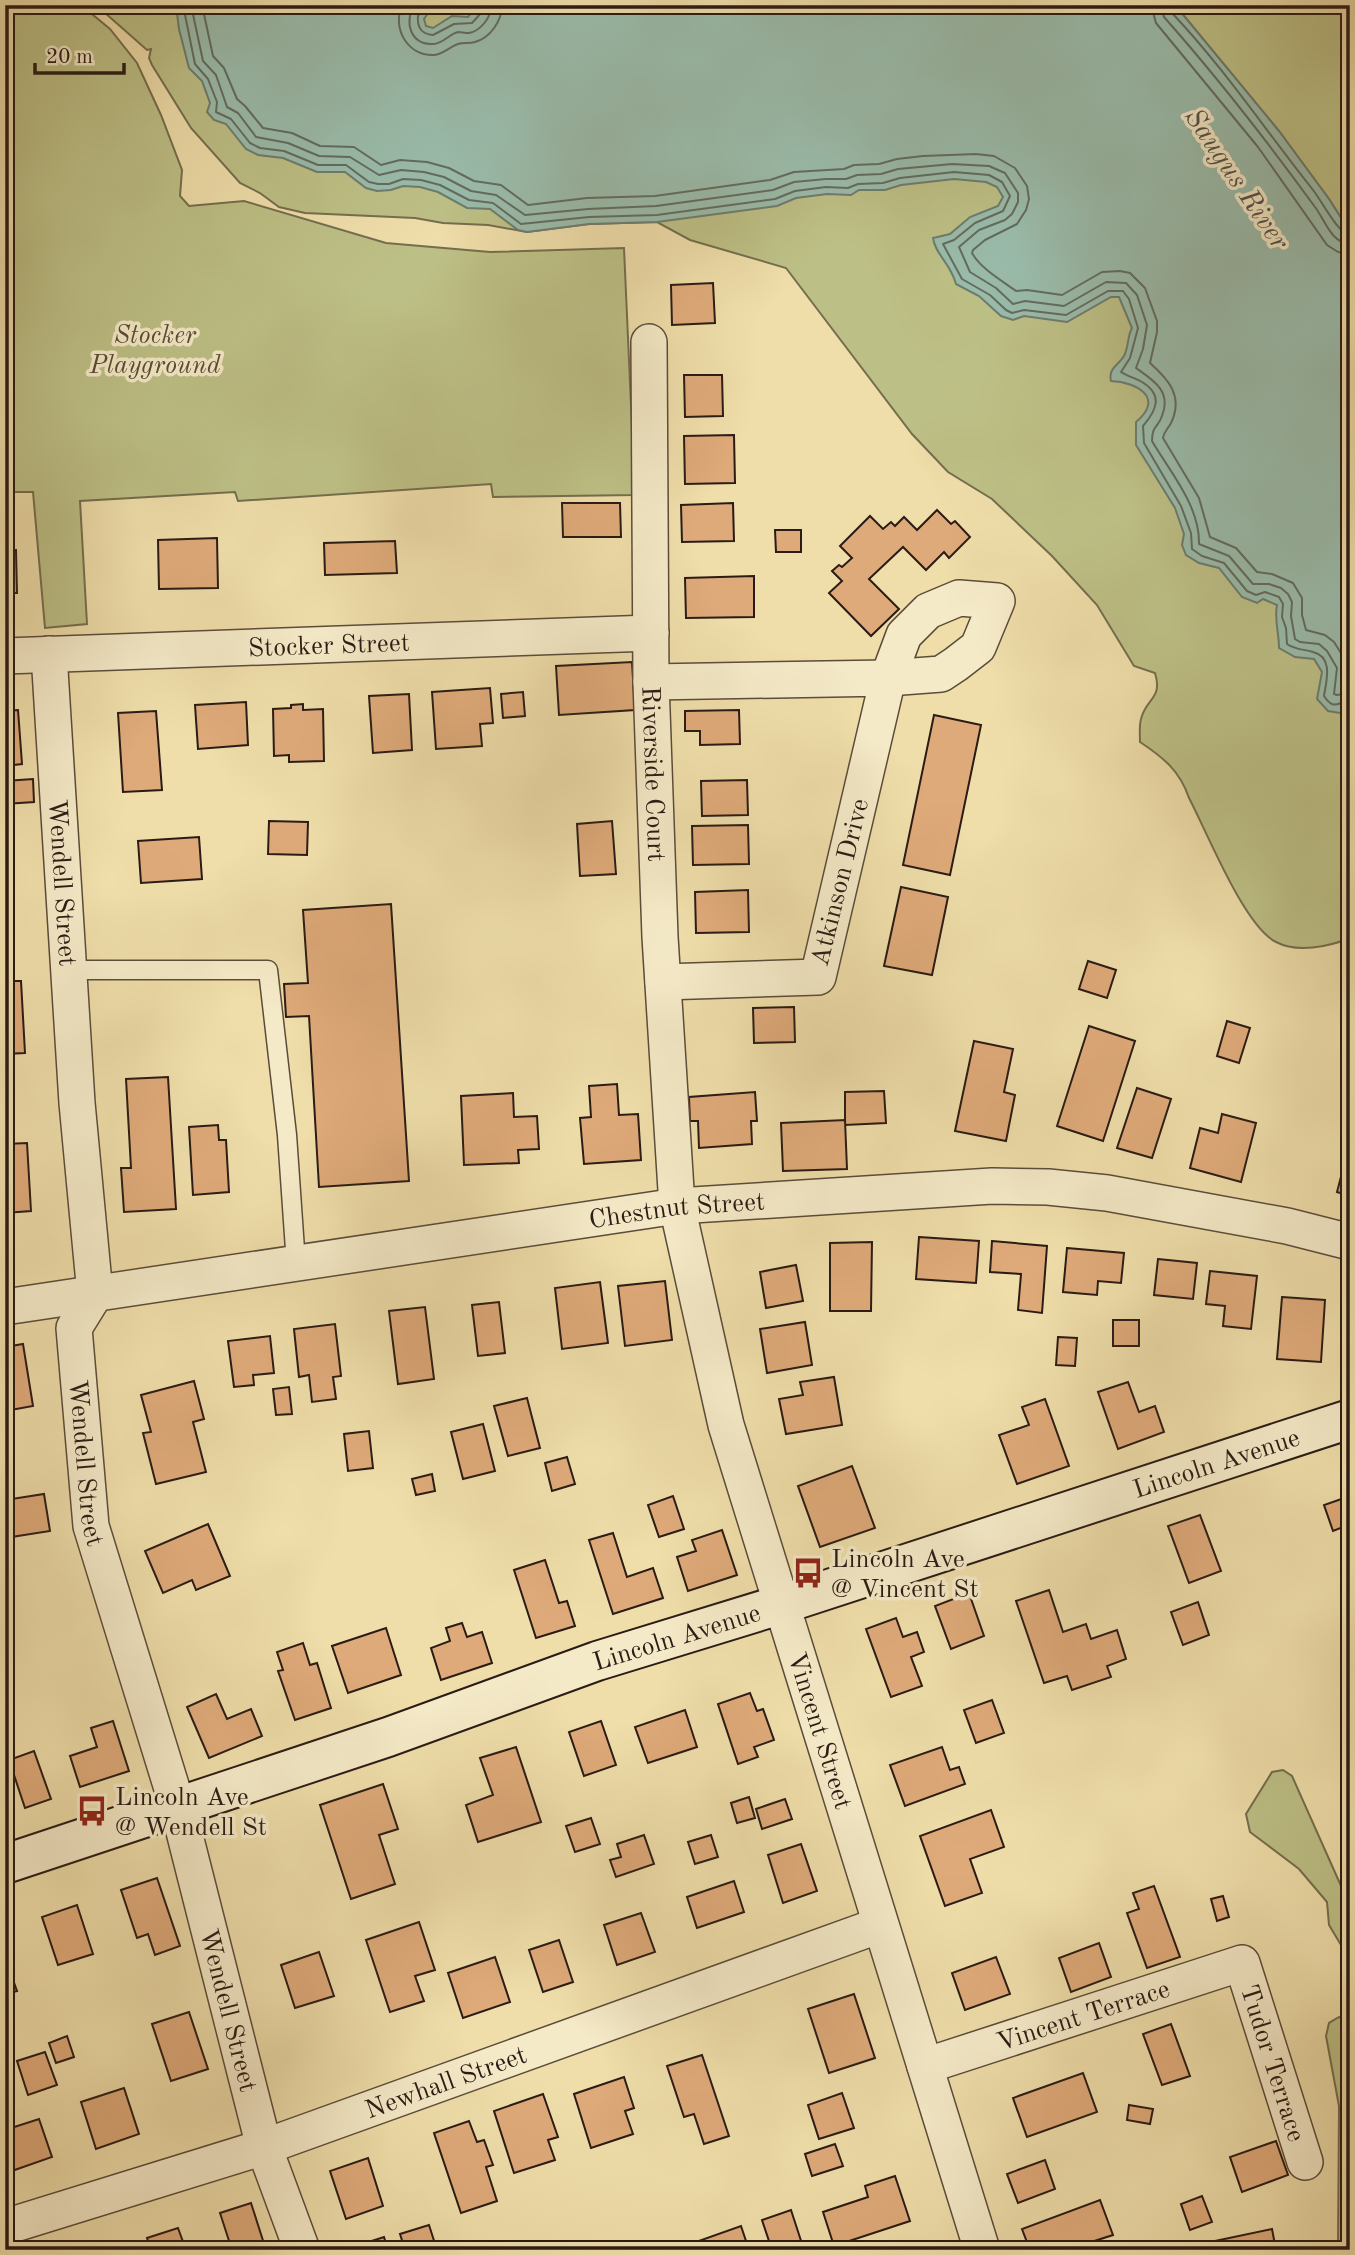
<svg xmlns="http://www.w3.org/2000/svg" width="1355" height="2255" viewBox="0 0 1355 2255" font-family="'Old Standard TT',serif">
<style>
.green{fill:#bdc086;stroke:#746e4e;stroke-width:2}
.water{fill:#9abcab;stroke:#6d7c6f;stroke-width:2}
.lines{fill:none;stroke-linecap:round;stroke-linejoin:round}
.shore{stroke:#626c60;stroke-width:2}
.building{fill:#dfaa7a;stroke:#2a1b15;stroke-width:2}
.service-casing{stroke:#5b4c3a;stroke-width:21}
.minor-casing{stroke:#5b4c3a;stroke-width:38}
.secondary-casing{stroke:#2a1b15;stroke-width:42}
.service{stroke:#f5eac8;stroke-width:18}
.minor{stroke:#f5eac8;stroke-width:35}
.secondary{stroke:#f5eac8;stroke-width:38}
.labels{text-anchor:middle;stroke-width:7;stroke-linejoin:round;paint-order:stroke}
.park-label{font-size:26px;font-style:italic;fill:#564d37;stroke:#f5eac8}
.street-label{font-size:26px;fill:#2a1b15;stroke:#f5eac8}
.poi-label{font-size:26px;fill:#2a1b15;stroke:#f5eac8;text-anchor:start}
.water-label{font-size:28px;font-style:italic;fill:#51534a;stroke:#f5eac8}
</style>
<rect width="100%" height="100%" fill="#efdeaa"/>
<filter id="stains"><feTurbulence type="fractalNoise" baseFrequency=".00286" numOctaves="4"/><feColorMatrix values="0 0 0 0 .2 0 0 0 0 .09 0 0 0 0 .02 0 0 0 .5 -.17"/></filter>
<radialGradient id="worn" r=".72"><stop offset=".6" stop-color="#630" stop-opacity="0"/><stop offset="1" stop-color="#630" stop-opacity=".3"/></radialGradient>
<g class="green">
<path d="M5,5H81L110,29L137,63L161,115L182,170L180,196L189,206L244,201L386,243L490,252L624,248L635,495L493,497L491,484L238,501L235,492L80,501L87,624L45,628L33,492H5Z"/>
<path d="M96,5H578L1000,86L1350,644V938C1328,947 1297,953 1276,942C1244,926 1207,832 1189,798C1180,771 1164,758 1140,742C1140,735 1139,726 1141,719C1146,698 1163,699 1155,673L1134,666L1097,605L1052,556L992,499L948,472L912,434L786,268L690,240L657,222L589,224L527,232L488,225L443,223L415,218L305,213L279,207L260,193L240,183L191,128L152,65L149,58L151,49L147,50Z"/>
<path d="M1175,5H1350V232L1329,199L1279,131Z"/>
<path d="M1283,1770L1292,1776L1350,1906V1948L1347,1955L1329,1925L1327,1902L1299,1869L1250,1832L1246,1814L1272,1772Z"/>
<path d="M1339,2017L1350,2020V2250H1338L1339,2106L1326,2036L1329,2023Z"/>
</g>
<path class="water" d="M176,5H434L424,19L426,26L433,28L452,16L468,17L478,5H1175L1279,131L1329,199L1350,232V707L1340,713L1328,711L1317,699L1322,672L1314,659L1295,657L1279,648C1279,633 1274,619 1277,605L1263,599L1257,603L1242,597L1219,568L1199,563L1186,555L1182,545L1184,534L1175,508L1136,445V422C1165,398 1137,382 1111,381C1108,368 1118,366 1124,356C1129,346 1127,337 1132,328L1119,297H1111L1067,322L1024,316L1013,320L1001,316L979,296L956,284C951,264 935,254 933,238L950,234L970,217L998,206L1003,197L997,187L986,182L954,179L901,185L885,190H859L851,195L827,194L796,198L777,206L657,222L589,224L527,232L518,230L490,209L467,208L438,192L420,187L403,186L391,190L377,191L366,188L345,172H317L283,158L258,155L246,149L226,124L214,120L207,112L210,103L202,81L189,68L179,29Z"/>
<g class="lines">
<g class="shore">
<path d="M183,5L195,64L208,79L217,102L216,112L231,119L250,143L260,148L284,151L318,165H346L369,182L378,184H389L403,179L421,180L440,185L469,200L493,203L521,224L589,217L657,215L775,199L795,191L826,187L848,188L858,184L883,183L900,178L954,172L989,175L1002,182L1010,196L1003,211L975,223L954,240L943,244L962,279L990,295L1006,310L1012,313L1024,310L1066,315L1108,291H1123L1129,299L1138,328L1130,358L1121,372C1127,376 1135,378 1142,382C1164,395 1156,411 1143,426L1144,443L1181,506L1191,533L1192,549L1202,556L1224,563L1247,591L1256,595L1265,592L1279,597L1283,604L1282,617L1286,628L1287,644C1296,650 1303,649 1313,652C1334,657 1326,682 1324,696C1334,711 1337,702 1350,701"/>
<path d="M191,5L203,61L216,75L227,107L238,113L256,137L288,143L319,156L350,157L379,175L401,170L424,172L444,177L471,191L496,195L525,215L588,209L656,206L773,190L794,182L826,179H846L857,175L881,174L898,169L952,164L989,166L1005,173L1018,193V202L1012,214L1005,220L979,230L959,247L970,272L996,288L1013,304L1025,301L1064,306L1106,282L1126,283L1137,295L1147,325L1143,349L1136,368C1153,380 1172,391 1162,416C1158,428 1152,425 1152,441C1170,472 1200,506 1199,544L1229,556L1253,584H1269L1281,588L1288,594L1292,602L1291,616L1295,639L1300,642L1319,644L1327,651L1337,668L1334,694L1337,695L1350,693"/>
<path d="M202,5L213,56L224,68L237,99L245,106L263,128L292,133L320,146L354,147L381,165L400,160L427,162L449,168L474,181L501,185L528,205L587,198L655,196L770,180L794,172L844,169L854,165L879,164L897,159L923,156L976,154L994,156L1015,168L1027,186L1029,199L1026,210L1017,224L985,240L973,250L972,253C981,269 1001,280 1016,291L1027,290L1062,295L1102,272L1120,271L1130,273L1145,288L1157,321V332L1150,363C1168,379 1184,396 1171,423C1168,429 1164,431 1163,438L1199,498L1210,537L1236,548L1257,572L1272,574L1293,583L1302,598V615L1306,630L1325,635L1334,642L1346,661L1347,679L1350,682"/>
<path d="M402,5C392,28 407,56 434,55C444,54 449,47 458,44C463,42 469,44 475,42C490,38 502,21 502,5"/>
<path d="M415,5C403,21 411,46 433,44C443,44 449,34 458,32C461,32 465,33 469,33C481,31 491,17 492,5"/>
<path d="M426,5L418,16C417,27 421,34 433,35L454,24L472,23L482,12L483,5"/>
<path d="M1151,5L1156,23L1258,147L1327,245L1338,252L1350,254"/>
<path d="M1161,5L1164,17C1218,78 1267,141 1315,207C1325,220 1331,243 1350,244"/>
<path d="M1170,5L1172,13C1224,68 1266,131 1313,190C1322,201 1338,234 1350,235"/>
</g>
</g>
<g class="building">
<path d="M713,283L715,323L672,325L671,285Z"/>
<path d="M684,375H722L723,416L685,417Z"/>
<path d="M734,435L735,483L685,484L684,436Z"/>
<path d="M562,503H620L621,537H563Z"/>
<path d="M733,503L734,541L682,542L681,505Z"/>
<path d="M937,510L951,524L955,521L970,537L949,558L944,552L926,570L903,547L869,579L899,609L871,636L829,593L842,581L832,571L839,565L842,567L852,558L840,546L870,516L883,529L891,522L895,526L904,517L917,530Z"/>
<path d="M775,530H801V552H776Z"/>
<path d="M217,538L218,588L159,589L158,540Z"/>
<path d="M395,541L397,573L325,575L324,543Z"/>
<path d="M5,550H16L17,593H5Z"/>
<path d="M754,576V617L686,618L685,578Z"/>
<path d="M632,662L635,710L559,715L556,666Z"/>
<path d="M490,688L493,723L480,724L482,746L436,749L432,692Z"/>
<path d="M523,692L525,716L503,718L501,694Z"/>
<path d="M409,694L412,750L373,753L369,696Z"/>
<path d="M246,702L248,745L198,749L195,705Z"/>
<path d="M303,704V710L323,709L324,761L289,762V755L274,756L273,709L291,708V705Z"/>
<path d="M18,710L22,764L5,766V711Z"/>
<path d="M739,710L740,744L700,745V731H685V711Z"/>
<path d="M156,711L162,790L123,792L118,713Z"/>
<path d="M934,715L981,725L950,875L903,865Z"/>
<path d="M33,779L34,802L5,804V781Z"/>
<path d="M747,780L748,815L702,816L701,781Z"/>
<path d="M269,821L308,822L307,855L268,854Z"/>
<path d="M612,821L616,874L580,876L577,824Z"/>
<path d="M748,825L749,864L693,865L692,826Z"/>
<path d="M199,837L202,879L141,883L138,841Z"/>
<path d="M5,854L11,921L5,922Z"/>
<path d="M901,887L948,897L932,975L884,966Z"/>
<path d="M748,890L749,932L696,933L695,892Z"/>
<path d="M391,904L409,1181L319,1187L309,1016L286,1017L284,984L308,983L303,910Z"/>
<path d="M1088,961L1116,970L1107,998L1079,989Z"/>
<path d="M5,981H21L25,1053L5,1054Z"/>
<path d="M794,1007L795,1042L754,1043L753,1008Z"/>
<path d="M1227,1021L1250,1028L1239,1063L1217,1056Z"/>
<path d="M1089,1026L1135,1041L1103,1141L1057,1126Z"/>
<path d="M974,1041L1013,1049L1004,1092L1015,1095L1006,1141L955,1131Z"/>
<path d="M168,1077L176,1209L124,1212L121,1168H131L126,1079Z"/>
<path d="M617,1084L619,1115L638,1114L641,1160L584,1164L580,1118L591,1117L589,1086Z"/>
<path d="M1137,1088L1171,1099L1152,1158L1117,1148Z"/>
<path d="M884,1091L886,1123L845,1125V1092Z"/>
<path d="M755,1092L757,1121H751L752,1144L699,1148L698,1121H690L689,1097Z"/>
<path d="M513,1093L514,1117L537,1116L539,1149L518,1150L519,1163L464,1165L461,1096Z"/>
<path d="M1222,1114L1256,1123L1241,1182L1190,1168L1200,1128L1218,1133Z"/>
<path d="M845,1120L847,1169L783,1171L781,1123Z"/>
<path d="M218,1125L219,1140H226L229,1192L193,1195L189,1127Z"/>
<path d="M1350,1142V1196L1337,1192Z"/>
<path d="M27,1143L31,1211L5,1213V1144Z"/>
<path d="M919,1237L979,1241L976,1283L916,1279Z"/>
<path d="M992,1241L1047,1246L1042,1313L1018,1310L1021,1274L990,1272Z"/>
<path d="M872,1242L871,1311H830V1243Z"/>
<path d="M1067,1248L1124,1253L1121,1283L1098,1281L1097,1295L1063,1292Z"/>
<path d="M1158,1259L1197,1263L1193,1299L1154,1295Z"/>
<path d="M796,1265L803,1301L766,1308L760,1272Z"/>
<path d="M1210,1271L1257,1276L1251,1329L1223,1326L1225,1306L1206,1304Z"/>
<path d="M665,1281L672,1340L625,1346L618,1286Z"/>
<path d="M600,1282L608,1343L562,1349L555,1288Z"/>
<path d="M1282,1297L1325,1300L1321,1362L1277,1359Z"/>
<path d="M499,1302L505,1353L478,1356L472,1305Z"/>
<path d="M425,1307L434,1379L398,1384L389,1311Z"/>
<rect x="1113" y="1320" width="26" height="26"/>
<path d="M805,1322L812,1365L767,1373L760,1329Z"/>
<path d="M335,1324L341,1376L333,1377L336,1399L312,1402L309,1375L299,1377L294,1329Z"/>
<path d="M270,1336L274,1373L253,1375L254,1385L234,1387L228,1341Z"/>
<path d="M1058,1337L1077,1338L1075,1366L1056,1365Z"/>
<path d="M23,1344L33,1406L5,1411V1347Z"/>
<path d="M834,1377L842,1425L786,1434L779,1399L803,1395L800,1382Z"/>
<path d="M194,1381L204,1419L193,1422L206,1472L156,1484L143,1433L151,1432L141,1395Z"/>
<path d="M1128,1382L1139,1412L1155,1406L1164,1432L1118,1449L1098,1392Z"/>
<path d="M289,1387L292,1414L276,1415L273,1389Z"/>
<path d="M527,1398L540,1448L508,1456L494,1406Z"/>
<path d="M1045,1399L1069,1466L1017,1484L999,1435L1029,1425L1022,1407Z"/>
<path d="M483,1424L495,1471L463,1479L451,1432Z"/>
<path d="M369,1431L373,1468L348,1471L344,1434Z"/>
<path d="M567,1457L575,1484L552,1491L545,1463Z"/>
<path d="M852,1466L875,1528L820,1547L798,1486Z"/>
<path d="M432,1474L435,1491L416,1495L412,1479Z"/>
<path d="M44,1494L50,1531L5,1538V1500Z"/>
<path d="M673,1496L684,1529L659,1537L648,1505Z"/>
<path d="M1350,1496V1545L1343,1527L1333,1531L1324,1505Z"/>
<path d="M1200,1515L1221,1571L1189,1583L1168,1526Z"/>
<path d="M208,1524L230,1576L196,1590L192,1580L163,1593L145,1551Z"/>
<path d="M722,1530L737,1575L688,1591L677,1557L696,1551L692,1540Z"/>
<path d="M613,1533L627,1577L653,1568L663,1598L613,1614L589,1540Z"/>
<path d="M545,1560L559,1603L567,1601L575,1626L536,1638L514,1570Z"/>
<path d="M1049,1590L1063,1632L1086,1624L1091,1639L1117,1630L1126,1659L1107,1666L1111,1677L1072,1690L1067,1676L1044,1683L1016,1601Z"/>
<path d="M969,1593L984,1636L951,1649L935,1606Z"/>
<path d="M1198,1602L1209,1635L1183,1645L1171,1612Z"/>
<path d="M896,1618L903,1637L917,1632L924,1652L911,1657L922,1686L891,1697L866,1629Z"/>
<path d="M462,1623L467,1637L482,1632L492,1663L441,1680L431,1648L450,1641L446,1628Z"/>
<path d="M386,1628L401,1675L348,1693L332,1646Z"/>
<path d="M303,1643L310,1665L317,1663L331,1708L295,1720L278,1671L283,1670L277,1652Z"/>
<path d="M750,1693L757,1711L763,1709L774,1740L754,1747L758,1757L738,1764L718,1704Z"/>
<path d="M216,1694L227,1719L251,1709L262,1736L209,1758L187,1707Z"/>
<path d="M992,1700L1004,1733L976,1743L964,1710Z"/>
<path d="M685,1710L697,1747L648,1763L635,1727Z"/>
<path d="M113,1721L129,1771L80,1787L70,1756L97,1747L91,1728Z"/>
<path d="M601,1721L616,1765L584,1776L569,1732Z"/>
<path d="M516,1747L541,1822L478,1842L466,1805L493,1795L480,1758Z"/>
<path d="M942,1747L950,1770L959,1767L965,1784L905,1806L890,1765Z"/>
<path d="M34,1751L51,1799L25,1808L9,1760Z"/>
<path d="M383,1784L398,1829L379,1835L395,1884L351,1899L320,1805Z"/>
<path d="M749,1797L755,1818L737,1823L731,1803Z"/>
<path d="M785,1799L792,1819L762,1829L756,1809Z"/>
<path d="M991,1810L1004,1847L970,1859L982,1893L945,1906L920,1836Z"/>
<path d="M591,1818L600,1844L575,1852L566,1826Z"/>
<path d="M644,1835L654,1864L616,1877L610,1860L621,1857L617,1844Z"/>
<path d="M711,1835L718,1857L695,1864L688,1842Z"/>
<path d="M801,1844L817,1891L783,1903L768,1855Z"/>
<path d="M157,1878L180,1946L155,1955L148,1934L137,1938L121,1890Z"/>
<path d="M734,1881L744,1912L697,1928L687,1897Z"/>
<path d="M1154,1886L1180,1957L1147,1968L1127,1913L1139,1909L1133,1893Z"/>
<path d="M1223,1896L1229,1917L1217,1921L1211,1899Z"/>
<path d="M77,1905L93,1954L58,1965L42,1917Z"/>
<path d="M641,1913L655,1952L617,1965L604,1925Z"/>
<path d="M419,1922L435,1970L415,1976L424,2001L390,2012L366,1940Z"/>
<path d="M559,1940L573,1982L543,1992L529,1950Z"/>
<path d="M1099,1943L1111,1977L1071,1992L1059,1958Z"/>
<path d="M319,1952L334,1996L295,2008L281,1965Z"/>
<path d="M5,1957L17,1991L5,1994Z"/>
<path d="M495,1957L510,2002L463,2018L448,1973Z"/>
<path d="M996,1957L1010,1994L965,2010L952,1973Z"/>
<path d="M854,1994L875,2058L829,2073L808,2009Z"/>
<path d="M189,2012L208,2069L171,2081L152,2024Z"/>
<path d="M1171,2024L1190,2076L1162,2085L1143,2034Z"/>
<path d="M67,2036L74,2057L56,2063L49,2043Z"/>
<path d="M45,2052L57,2085L28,2095L17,2061Z"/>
<path d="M702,2055L729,2136L704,2144L694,2114L684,2117L667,2066Z"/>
<path d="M1083,2073L1097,2112L1027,2137L1013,2098Z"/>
<path d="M624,2077L634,2108L625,2111L633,2134L591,2148L574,2094Z"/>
<path d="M124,2088L139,2134L96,2149L81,2102Z"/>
<path d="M842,2093L854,2128L819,2139L808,2105Z"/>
<path d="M543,2094L558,2137L548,2140L555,2160L514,2173L494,2111Z"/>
<path d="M1129,2105L1153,2109L1150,2124L1127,2120Z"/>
<path d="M39,2119L52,2157L6,2173L5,2130Z"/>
<path d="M469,2121L477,2142L484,2140L493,2165L486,2167L497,2201L461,2213L434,2133Z"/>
<path d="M1276,2141L1288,2175L1242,2192L1230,2157Z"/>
<path d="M835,2144L843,2166L812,2176L805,2154Z"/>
<path d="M368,2158L383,2206L346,2219L330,2171Z"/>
<path d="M1045,2160L1055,2189L1018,2203L1007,2174Z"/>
<path d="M895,2176L910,2221L834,2246L823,2212L868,2197L865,2186Z"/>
<path d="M1202,2196L1212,2222L1190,2230L1181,2204Z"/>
<path d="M1100,2200L1113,2235L1085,2244L1087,2250H1030L1022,2229Z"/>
<path d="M251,2203L266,2250H232L220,2213Z"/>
<path d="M791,2210L804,2250H772L762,2220Z"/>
<path d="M429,2225L437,2250H405L400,2234Z"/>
<path d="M741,2226L749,2250H692L690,2244Z"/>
<path d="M178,2228L186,2250H151L147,2238Z"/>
<path d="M1272,2229L1276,2250H1212L1210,2242Z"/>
<path d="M384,2237L388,2250H354L353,2247Z"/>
</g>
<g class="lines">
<g class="service-casing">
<path id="service" d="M69,970H268L287,1135L296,1264"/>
</g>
<g class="minor-casing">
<g id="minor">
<path id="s1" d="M649,342L651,682L660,937L677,1206L726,1425L982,2250"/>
<path d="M959,598L997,601L978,647L956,664L941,674L888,678L904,635L928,611Z"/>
<path id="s2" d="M49,654L77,1103L95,1294L74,1328L91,1526L178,1808L264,2147L302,2250"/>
<path id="s3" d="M5,656L651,633"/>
<path d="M651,682L888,678L818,977L663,982"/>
<path id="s4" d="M5,1307L677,1206L992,1186L1048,1187L1107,1193L1287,1226L1350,1242"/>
<path id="s5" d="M925,2066L1242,1963L1305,2162"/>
<path id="s6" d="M5,2227L264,2147L880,1925"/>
</g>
</g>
<g class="secondary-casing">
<g id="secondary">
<path id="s7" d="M5,1864L388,1737L597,1661L786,1603L1350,1419"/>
</g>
</g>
<use href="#service" class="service"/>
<use href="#minor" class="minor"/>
<use href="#secondary" class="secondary"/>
</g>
<defs>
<g id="bus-bare" transform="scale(2.415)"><path d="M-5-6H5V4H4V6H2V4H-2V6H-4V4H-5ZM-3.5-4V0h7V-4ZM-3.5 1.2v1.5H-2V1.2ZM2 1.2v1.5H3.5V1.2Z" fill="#8f2418" stroke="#f5eac8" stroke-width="2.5" paint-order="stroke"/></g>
</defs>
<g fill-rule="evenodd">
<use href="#bus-bare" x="808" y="1573"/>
<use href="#bus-bare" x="92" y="1811"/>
</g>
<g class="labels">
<g class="park-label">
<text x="155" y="343">Stocker<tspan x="155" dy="30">Playground</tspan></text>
</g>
<g class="street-label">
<text dy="9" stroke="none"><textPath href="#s3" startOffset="324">Stocker Street</textPath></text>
<text dy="9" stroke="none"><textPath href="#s1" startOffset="432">Riverside Court</textPath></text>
<text transform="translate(839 882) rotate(-76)" y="9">Atkinson Drive</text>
<text dy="9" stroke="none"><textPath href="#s2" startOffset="229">Wendell Street</textPath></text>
<text dy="9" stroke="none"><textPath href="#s4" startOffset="679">Chestnut Street</textPath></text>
<text dy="9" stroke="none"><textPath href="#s2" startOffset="817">Wendell Street</textPath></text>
<text dy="9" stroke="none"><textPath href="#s7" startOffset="1276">Lincoln Avenue</textPath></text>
<text dy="9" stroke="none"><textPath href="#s7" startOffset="709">Lincoln Avenue</textPath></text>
<text dy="9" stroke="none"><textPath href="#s1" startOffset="1409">Vincent Street</textPath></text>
<text dy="9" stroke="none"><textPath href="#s2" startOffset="1384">Wendell Street</textPath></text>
<text dy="9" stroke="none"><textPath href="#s5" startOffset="166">Vincent Terrace</textPath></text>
<text dy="9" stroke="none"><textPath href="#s5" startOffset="438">Tudor Terrace</textPath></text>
<text dy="9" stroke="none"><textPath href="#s6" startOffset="464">Newhall Street</textPath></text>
</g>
<g class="poi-label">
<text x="831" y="1567">Lincoln Ave<tspan x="831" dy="30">@ Vincent St</tspan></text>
<text x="115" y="1805">Lincoln Ave<tspan x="115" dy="30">@ Wendell St</tspan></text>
</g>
<g class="water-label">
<text transform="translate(1238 178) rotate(56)" y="10">Saugus River</text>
</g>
</g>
<rect width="1355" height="2255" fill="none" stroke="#efdeaa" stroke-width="28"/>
<rect x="7" y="7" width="1341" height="2241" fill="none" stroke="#2a1b15" stroke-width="3.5"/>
<rect x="14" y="14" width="1327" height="2227" fill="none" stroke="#2a1b15" stroke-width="2"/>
<path d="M35 63v10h89v-10" fill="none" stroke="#2a1b15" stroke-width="3.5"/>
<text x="46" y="63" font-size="21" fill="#2a1b15" stroke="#f5eac8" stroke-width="5" paint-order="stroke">20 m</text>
<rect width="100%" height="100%" filter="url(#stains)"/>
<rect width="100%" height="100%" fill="url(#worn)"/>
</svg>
